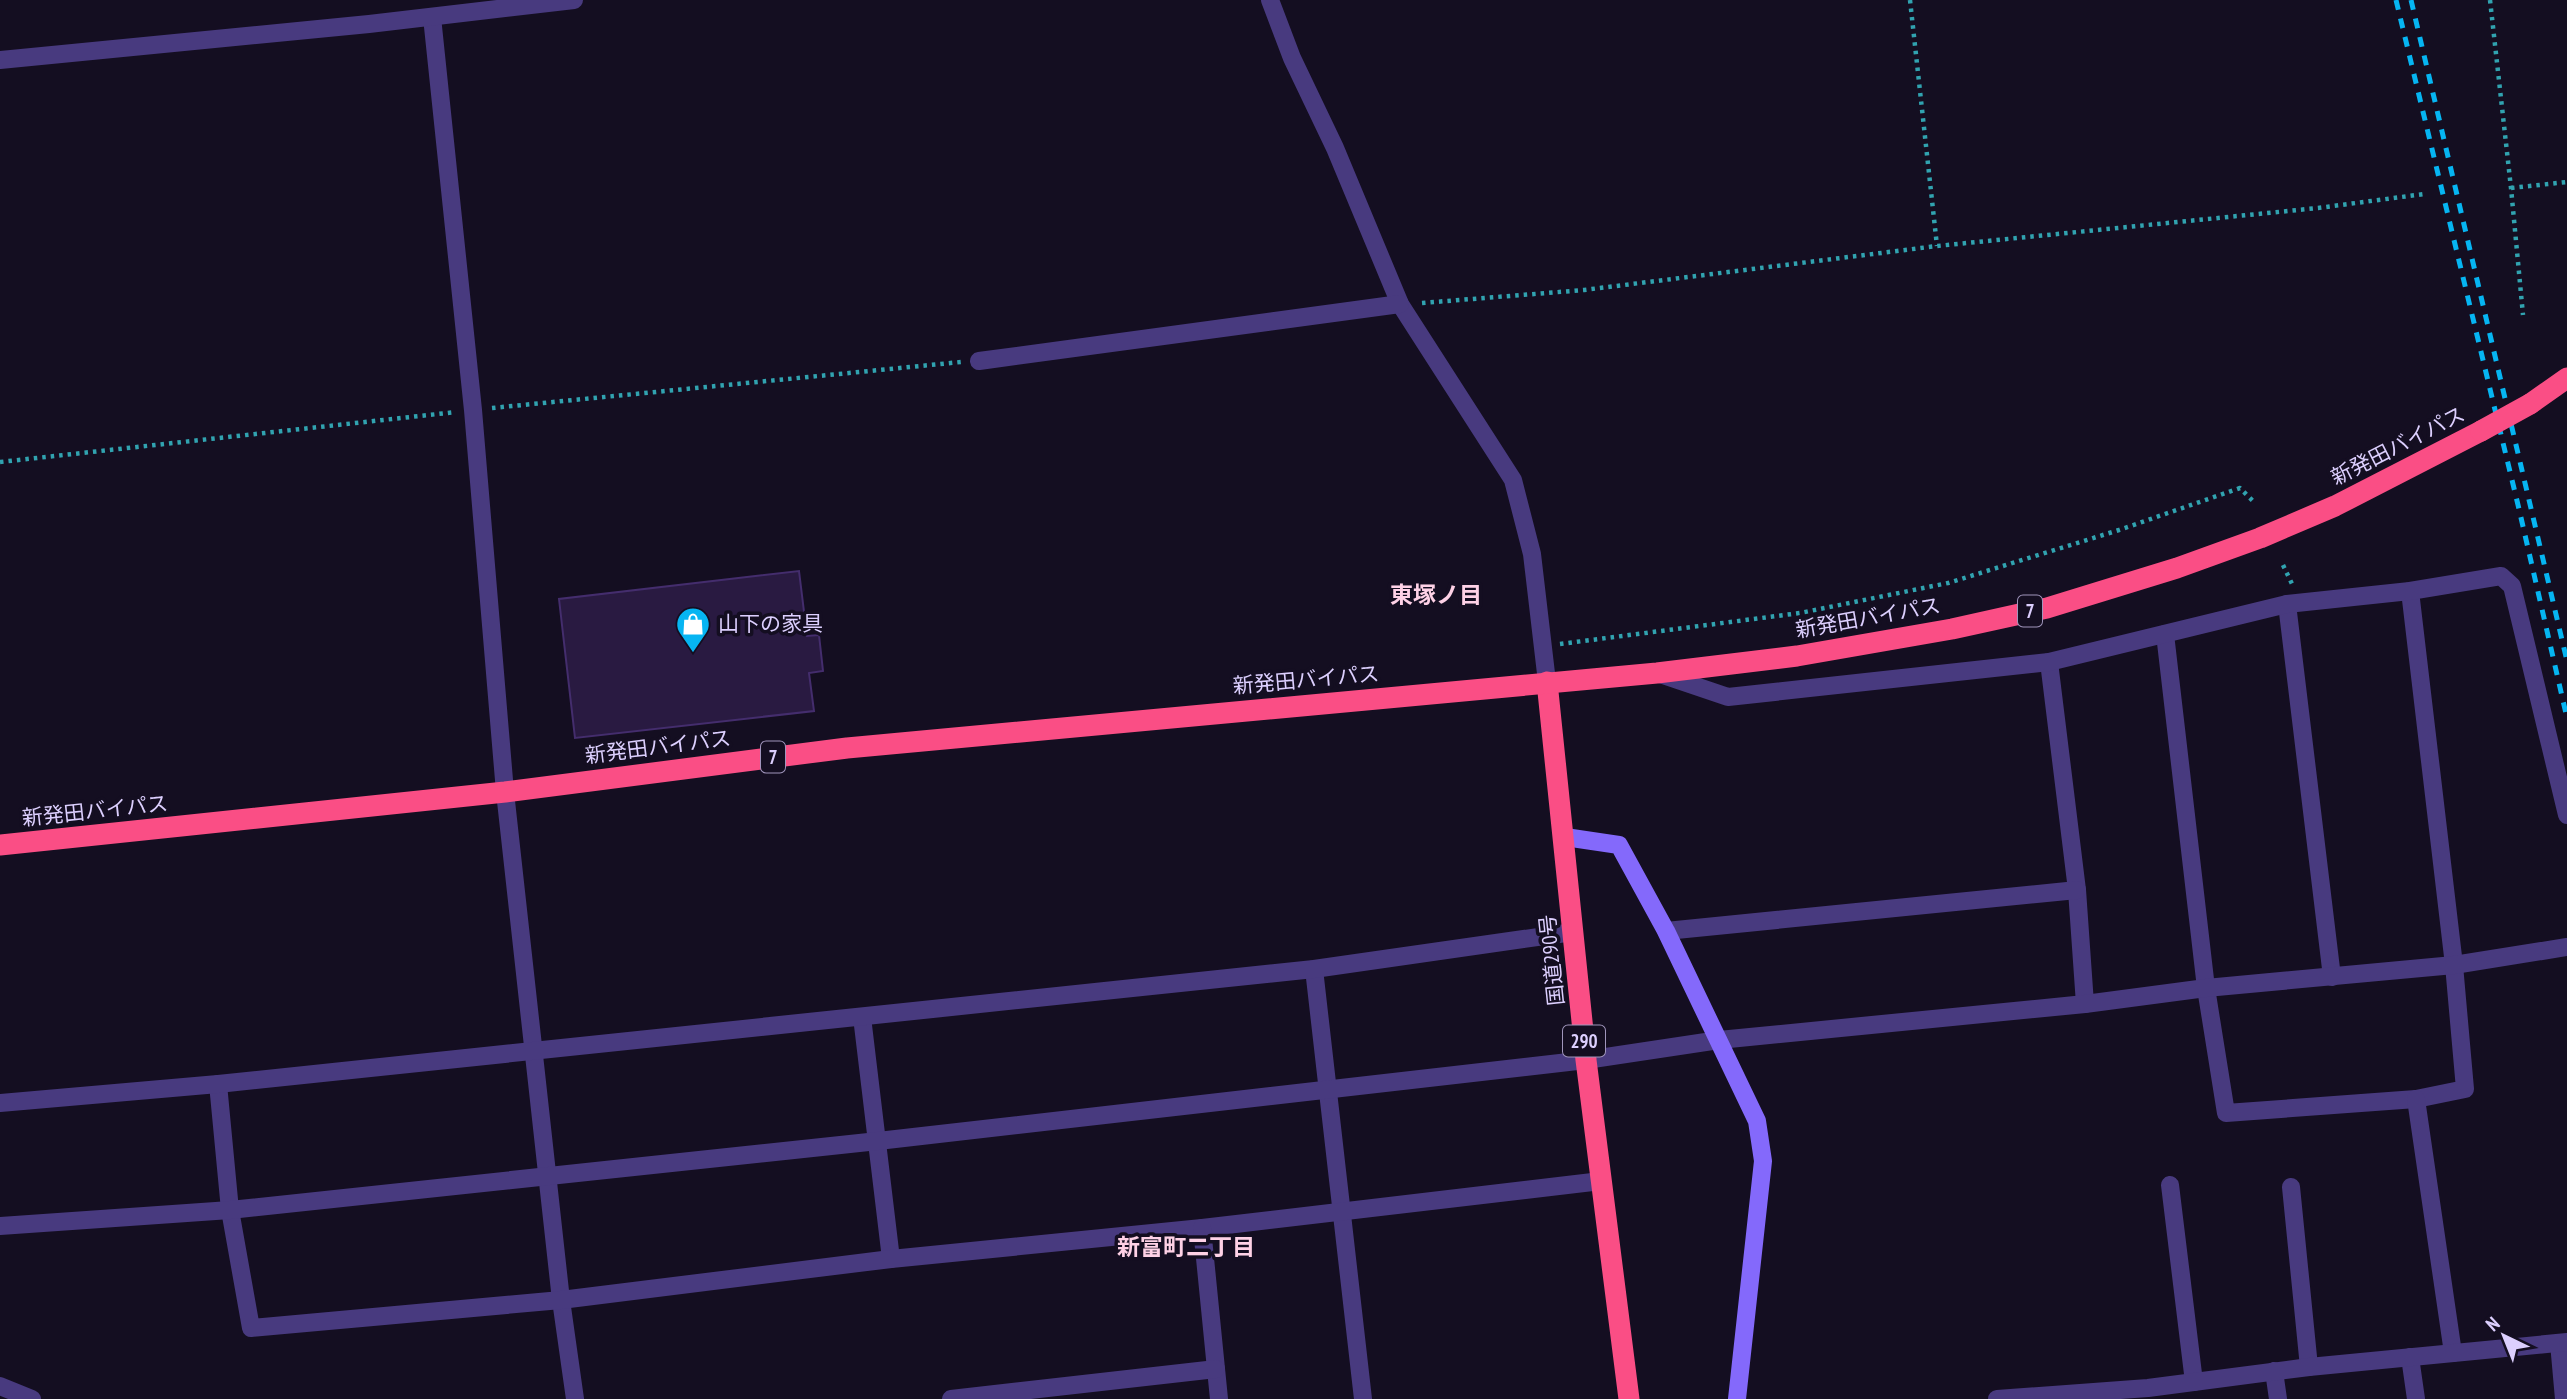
<svg xmlns="http://www.w3.org/2000/svg" width="2567" height="1399" viewBox="0 0 2567 1399" font-family="'PT Sans Narrow','Noto Sans JP',sans-serif">
<style>
.building{fill:#291a41;stroke:#442d6d;stroke-width:2}
.lines{fill:none;stroke-linecap:round;stroke-linejoin:round}
.path{stroke:#31a3b0;stroke-width:4.5;stroke-dasharray:3.5 5;stroke-linecap:butt}
.street{stroke:#483a7f;stroke-width:18}
.secondary{stroke:#8469fb;stroke-width:18}
.highway{stroke:#fa4e85;stroke-width:21}
.rail{stroke:#06b5f2;stroke-width:5;stroke-dasharray:10 9;stroke-linecap:butt}
.highway-bridge{stroke:#fa4e85;stroke-width:21}
.labels{text-anchor:middle;stroke-width:7;stroke-linejoin:round;paint-order:stroke}
.shield{fill:#140e21;stroke:#a095bc;stroke-width:2}
.shield-label{font-size:19px;font-weight:bold;fill:#dccffe}
.street-label{font-size:21px;fill:#dccffe;stroke:#140e21}
.poi-label{font-size:21px;fill:#dccffe;stroke:#140e21;text-anchor:start}
.neighbourhood-label{font-size:23px;font-weight:bold;fill:#fed1e6;stroke:#140e21}
</style>
<rect width="100%" height="100%" fill="#140e21"/>
<path class="building" d="M799,571L807,636L819,635L823,671L809,673L814,711L575,738L559,599Z"/>
<g class="lines">
<g class="path">
<path d="M1910,0L1937,246"/>
<path d="M2490,0L2511,188L2523,315"/>
<path d="M2511,188L2567,182"/>
<path d="M1422,303L1584,290L1937,246L2318,208L2424,194"/>
<path d="M492,408L961,362"/>
<path d="M0,462L456,412"/>
<path d="M2283,565L2293,586"/>
<path d="M1560,644L1800,613L1948,583L2119,530L2240,488L2254,502"/>
</g>
<g class="street">
<path d="M1270,0L1292,58L1335,148L1400,304L1513,480L1532,554L1547,682"/>
<path d="M432,17L473,410L505,792L561,1300L575,1399"/>
<path d="M0,60L369,24L574,0"/>
<path d="M979,361L1400,304"/>
<path d="M2287,604L2332,977"/>
<path d="M2165,634L2206,988L2226,1113L2416,1099L2465,1089L2454,965L2410,591"/>
<path d="M2049,662L2077,890L2085,1004"/>
<path d="M1660,674L1728,697L2049,662L2287,604L2410,591L2501,576L2512,586L2567,815"/>
<path d="M1666,931L2077,890"/>
<path d="M1314,969L1363,1399"/>
<path d="M862,1017L891,1259"/>
<path d="M218,1084L230,1210L251,1328L561,1300L891,1259L1202,1228L1601,1181"/>
<path d="M2416,1099L2453,1353"/>
<path d="M0,1103L218,1084L1314,969L1573,932"/>
<path d="M2170,1185L2194,1382"/>
<path d="M2291,1187L2309,1367"/>
<path d="M0,1226L230,1210L878,1141L1586,1060L1719,1040L2085,1004L2206,988L2454,965L2567,947"/>
<path d="M1202,1228L1219,1399"/>
<path d="M2559,1343L2564,1399"/>
<path d="M2410,1357L2416,1399"/>
<path d="M2274,1371L2278,1399"/>
<path d="M0,1386L32,1399"/>
<path d="M951,1399L1216,1369"/>
<path d="M1997,1399L2148,1388L2309,1367L2567,1342"/>
</g>
<path class="secondary" d="M1565,837L1619,845L1666,931L1757,1121L1763,1161L1737,1399"/>
<g class="highway">
<path d="M2530,404L2567,378"/>
<path d="M1547,682L1586,1060L1629,1399"/>
<path d="M0,845L505,792L847,748L1657,673L1797,656L1952,629L2047,608L2177,568L2260,538L2335,506L2481,431"/>
</g>
<g class="rail">
<path d="M2396,0L2519,509L2567,718"/>
<path d="M2411,0L2567,661"/>
</g>
<path class="highway-bridge" d="M2481,431L2530,404"/>
</g>
<defs>
<g id="shop-pin" transform="scale(1.75)"><path d="M0 17L-7.5 6A9.5 9.5 0 1 1 7.5 6Z" fill="#06b5f2" stroke="#140e21"/><path d="M-5-2.5h2.3a2.7 3.5 0 0 1 5.4 0H5L5.5 6h-11ZM-1.5-2.5h3a1.5 2.3 0 0 0-3 0Z" fill="#fff"/></g>
</defs>
<g fill-rule="evenodd">
<use href="#shop-pin" x="693" y="624"/>
</g>
<g class="labels">
<g class="shield">
<rect x="2018" y="595.5" width="24" height="31" rx="5"/>
<rect x="761" y="741.5" width="24" height="31" rx="5"/>
<rect x="1563" y="1025.5" width="42" height="31" rx="5"/>
</g>
<g class="shield-label">
<text x="2030" y="618">7</text>
<text x="773" y="764">7</text>
<text x="1584" y="1048">290</text>
</g>
<g class="street-label">
<text transform="translate(2398 446) rotate(-27)" y="7">新発田バイパス</text>
<text transform="translate(1868 618) rotate(-10)" y="7">新発田バイパス</text>
<text transform="translate(1306 680) rotate(-5)" y="7">新発田バイパス</text>
<text transform="translate(658 747) rotate(-7)" y="7">新発田バイパス</text>
<text transform="translate(95 811) rotate(-6)" y="7">新発田バイパス</text>
<text transform="translate(1552 960) rotate(-96)" y="7">国道290号</text>
</g>
<g class="poi-label">
<text x="718" y="631">山下の家具</text>
</g>
<g class="neighbourhood-label">
<text x="1436" y="603">東塚ノ目</text>
<text x="1186" y="1255">新富町二丁目</text>
</g>
</g>
<g transform="translate(2504 1336) rotate(317)" stroke="#140e21" stroke-width="5" paint-order="stroke">
<path d="M0-5L12 26L0 18L-12 26Z" fill="#dccffe"/>
<text y="-10" font-size="19" font-weight="bold" text-anchor="middle" fill="#dccffe">N</text>
</g>
</svg>
